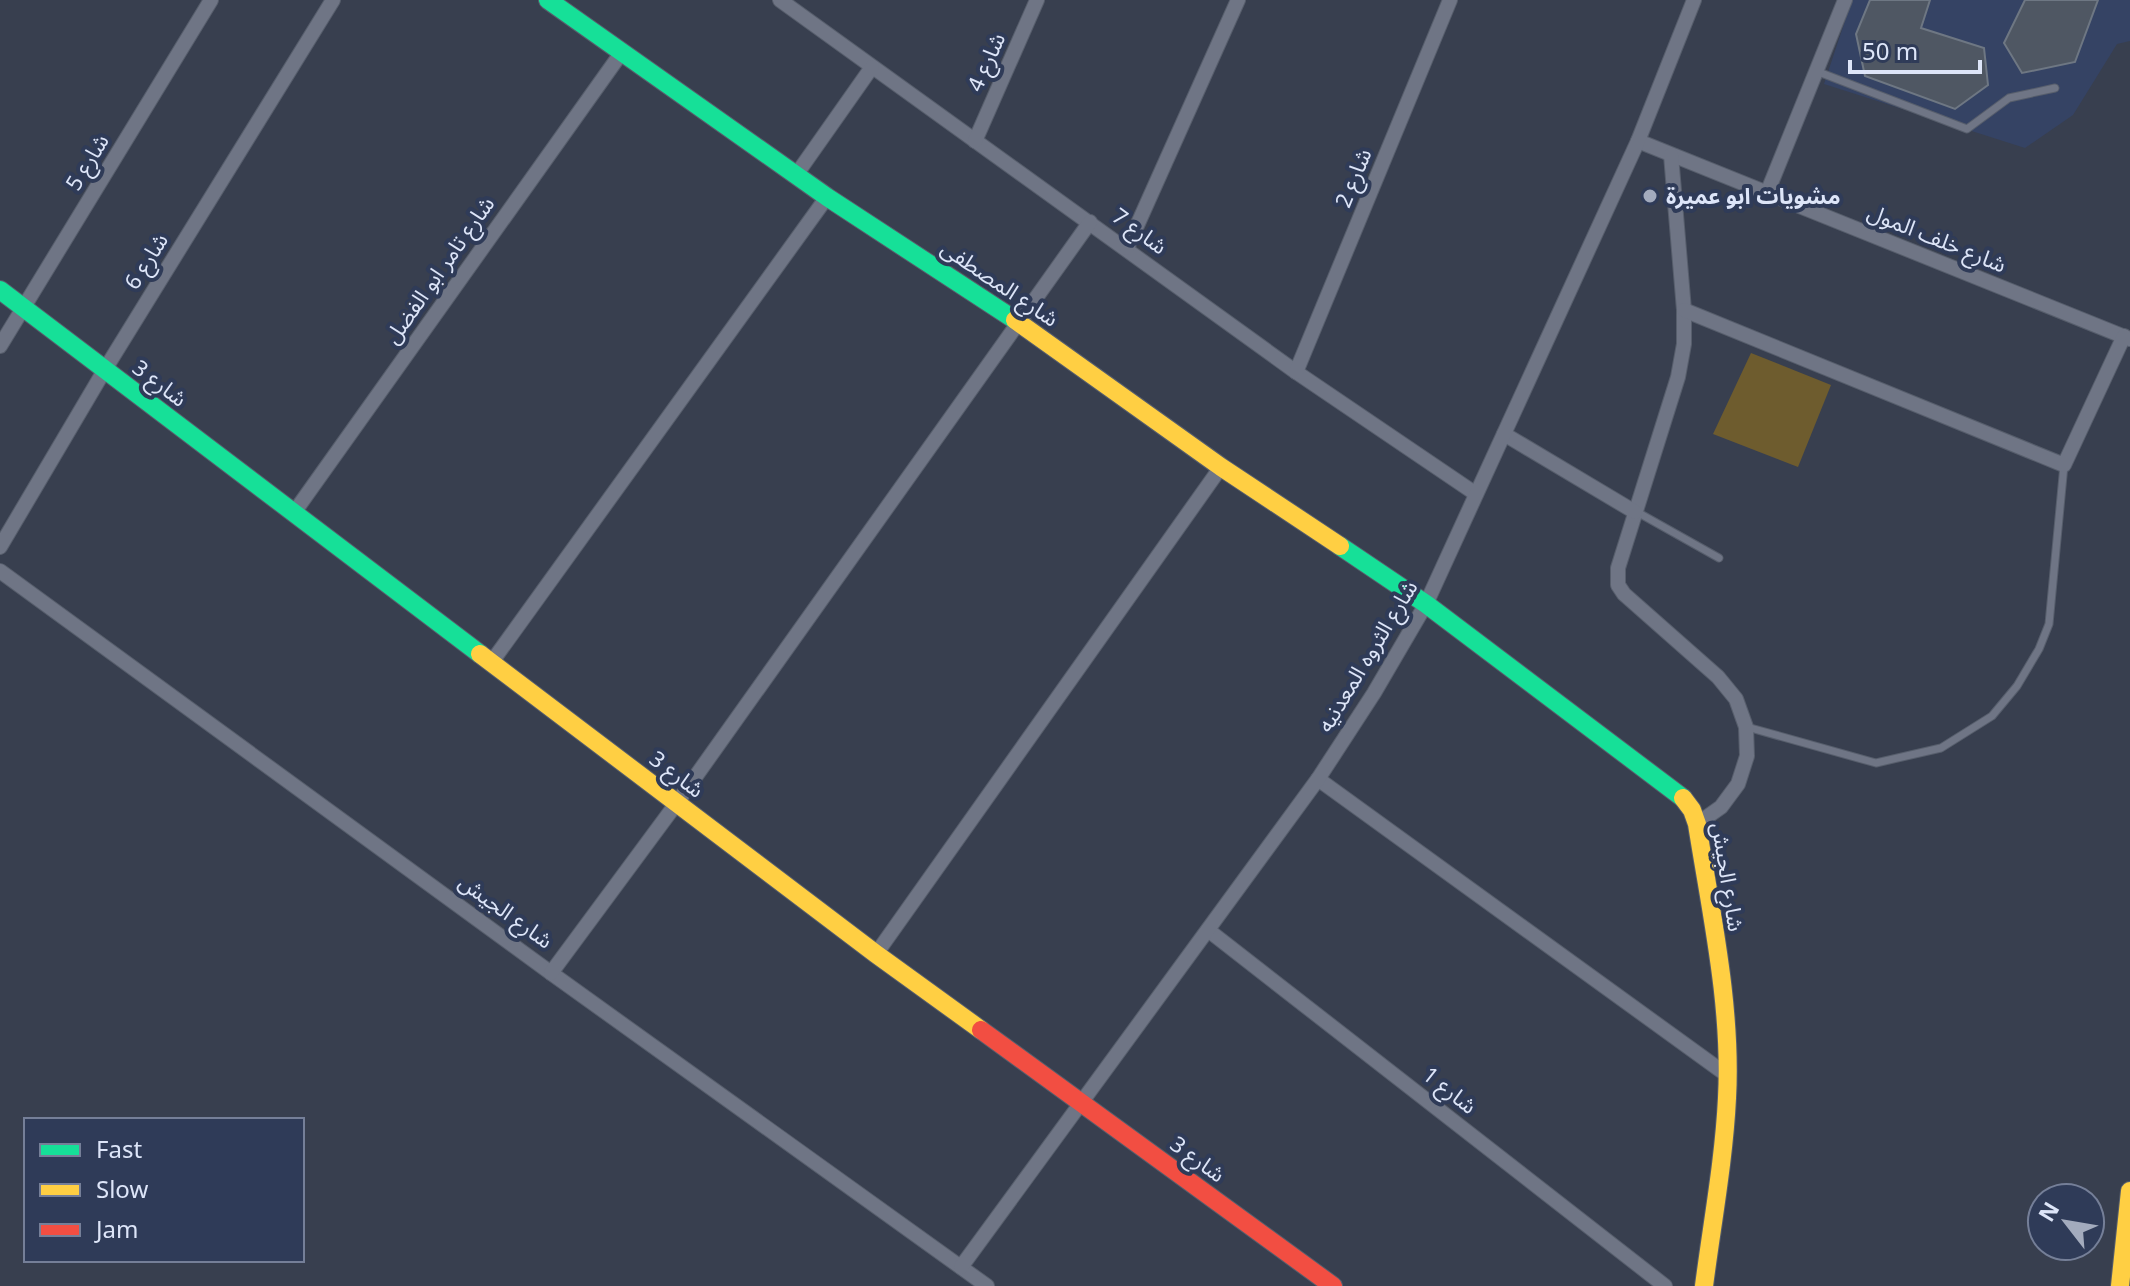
<svg xmlns="http://www.w3.org/2000/svg" width="2130" height="1286" viewBox="0 0 2130 1286" font-family="Georgia,'Noto Sans Arabic',serif">
<style>
.built{fill:#354364}
.green{fill:#6e5c2e}
.building{fill:#4f5763;stroke:#6e7783;stroke-width:2}
.lines{fill:none;stroke-linecap:round;stroke-linejoin:round}
.lane-casing{stroke:#575e6c;stroke-width:9}
.street-casing{stroke:#575e6c;stroke-width:16}
.fast-casing{stroke:#575e6c;stroke-width:20}
.slow-casing{stroke:#575e6c;stroke-width:20}
.jam-casing{stroke:#575e6c;stroke-width:20}
.lane{stroke:#6f7585;stroke-width:7}
.street{stroke:#6f7585;stroke-width:14}
.fast{stroke:#16e098;stroke-width:18}
.slow{stroke:#ffcf43;stroke-width:18}
.jam{stroke:#f24e42;stroke-width:18}
.poi-dot{fill:#a3abbd;stroke:#2f3b58;stroke-width:3}
.labels{text-anchor:middle;stroke-width:8;stroke-linejoin:round;paint-order:stroke}
.street-label{font-size:22px;fill:#dde5f8;stroke:#2f3b58}
.poi-label{font-size:22px;font-weight:bold;fill:#dde5f8;stroke:#2f3b58;text-anchor:start}
</style>
<rect width="100%" height="100%" fill="#383f4f"/>
<path class="built" d="M1852,0H2130V41L2117,44L2073,115L2025,148L1824,84Z"/>
<path class="green" d="M1751,353L1831,385L1798,467L1713,434Z"/>
<g class="building">
<path d="M1870,0H1930L1921,28L1984,48L1988,85L1955,109L1865,76L1856,34Z"/>
<path d="M2025,0H2098L2075,62L2022,73L2004,43Z"/>
</g>
<g class="lines">
<g class="lane-casing">
<g id="lane">
<path d="M1816,71L1967,129L2009,98L2055,88"/>
<path d="M1637,512L1719,558"/>
<path d="M1747,727L1876,763L1941,748L1992,716L2017,686L2039,649L2049,624L2064,465"/>
</g>
</g>
<g class="street-casing">
<g id="street">
<path d="M780,0L1296,372L1476,494"/>
<path d="M975,141L1037,0"/>
<path d="M1638,141L2130,339"/>
<path d="M1671,155L1684,310V344L1678,377L1618,568V585L1624,594L1718,677L1736,699L1746,727L1747,756L1738,784L1721,807L1697,824"/>
<path d="M796,175L872,67"/>
<path d="M1767,193L1845,0"/>
<path d="M1127,248L1238,0"/>
<path d="M1684,310L2064,465L2124,336"/>
<path d="M0,346L211,0"/>
<path d="M1296,372L1450,0"/>
<path d="M1504,434L1635,512"/>
<path d="M293,514L622,52"/>
<path d="M0,547L104,371L333,0"/>
<path d="M0,571L551,973L987,1286"/>
<path d="M491,663L827,197"/>
<path d="M1318,779L1727,1075"/>
<path d="M1208,930L1665,1286"/>
<path d="M876,954L1221,467"/>
<path d="M551,973L676,804L1090,222"/>
<path d="M961,1267L1318,779L1374,693L1426,604L1638,141L1694,0"/>
</g>
</g>
<g class="fast-casing">
<g id="fast">
<path d="M548,0L827,197L1015,320"/>
<path d="M0,290L480,654"/>
<path d="M1340,546L1426,604L1683,798"/>
</g>
</g>
<g class="slow-casing">
<g id="slow">
<path d="M1015,320L1221,467L1340,546"/>
<path d="M480,654L876,954L981,1030"/>
<path d="M1683,798L1692,810L1697,824C1711,913 1732,1007 1727,1098C1724,1160 1712,1224 1704,1286"/>
<path d="M2120,1286L2130,1191"/>
</g>
</g>
<g class="jam-casing">
<path id="jam" d="M981,1030L1333,1286"/>
</g>
<use href="#lane" class="lane"/>
<use href="#street" class="street"/>
<use href="#fast" class="fast"/>
<use href="#slow" class="slow"/>
<use href="#jam" class="jam"/>
</g>
<circle class="poi-dot" cx="1650" cy="196" r="8"/>
<g class="labels">
<g class="street-label">
<text transform="translate(986 62) rotate(-66)" y="8">شارع 4</text>
<text transform="translate(87 162) rotate(-59)" y="8">شارع 5</text>
<text transform="translate(1353 178) rotate(-68)" y="8">شارع 2</text>
<text transform="translate(1140 231) rotate(36)" y="8">شارع 7</text>
<text transform="translate(1937 238) rotate(22)" y="8">شارع خلف المول</text>
<text transform="translate(146 261) rotate(-58)" y="8">شارع 6</text>
<text transform="translate(439 270) rotate(-55)" y="8">شارع تامر ابو الفضل</text>
<text transform="translate(1000 283) rotate(34)" y="8">شارع المصطفى</text>
<text transform="translate(160 383) rotate(37)" y="8">شارع 3</text>
<text transform="translate(1367 656) rotate(-59)" y="8">شارع الثروه المعدنيه</text>
<text transform="translate(677 774) rotate(37)" y="8">شارع 3</text>
<text transform="translate(1728 877) rotate(81)" y="8">شارع الجيش</text>
<text transform="translate(506 911) rotate(36)" y="8">شارع الجيش</text>
<text transform="translate(1450 1090) rotate(38)" y="8">شارع 1</text>
<text transform="translate(1198 1159) rotate(36)" y="8">شارع 3</text>
</g>
<g class="poi-label">
<text x="1666" y="204">مشويات ابو عميرة</text>
</g>
</g>
<rect x="24" y="1118" width="280" height="144" fill="#2f3b58" stroke="#757f98" stroke-width="2"/>
<rect x="40" y="1144" width="40" height="12" fill="#16e098" stroke="#757f98" stroke-width="2"/>
<text x="96" y="1158" font-size="24" fill="#dde5f8">Fast</text>
<rect x="40" y="1184" width="40" height="12" fill="#ffcf43" stroke="#757f98" stroke-width="2"/>
<text x="96" y="1198" font-size="24" fill="#dde5f8">Slow</text>
<rect x="40" y="1224" width="40" height="12" fill="#f24e42" stroke="#757f98" stroke-width="2"/>
<text x="96" y="1238" font-size="24" fill="#dde5f8">Jam</text>
<g transform="translate(2066 1222) rotate(301)"><circle r="38" fill="#2f3b58" stroke="#757f98" stroke-width="2"/>
<path d="M0-6L14 30L0 20L-14 30Z" fill="#a3abbd"/>
<text y="-12" font-size="22" font-weight="bold" text-anchor="middle" fill="#dde5f8">N</text>
</g>
<path d="M1850 60v12h130v-12" fill="none" stroke="#dde5f8" stroke-width="4"/>
<text x="1862" y="60" font-size="24" fill="#dde5f8" stroke="#2f3b58" stroke-width="6" paint-order="stroke">50 m</text>
</svg>
